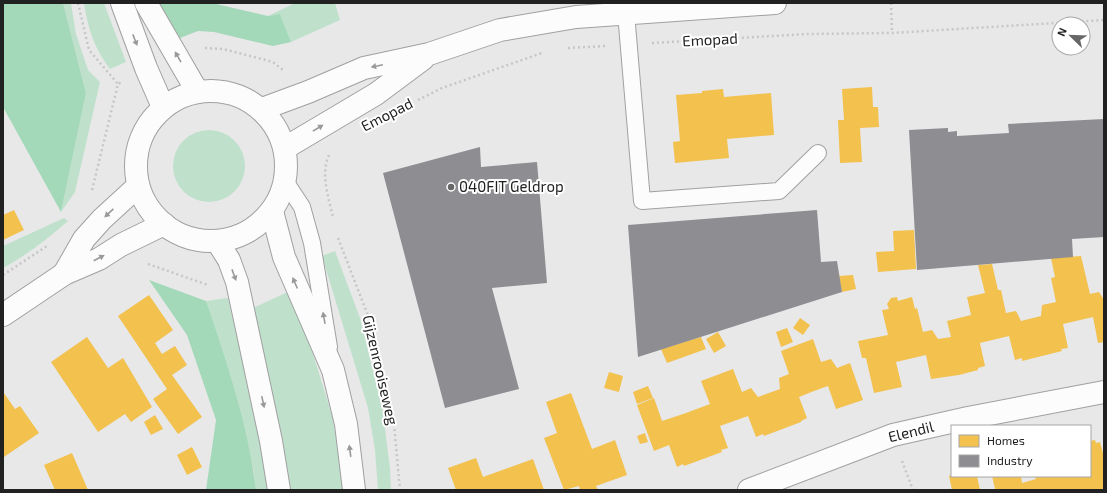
<svg xmlns="http://www.w3.org/2000/svg" width="1107" height="493" viewBox="0 0 1107 493" font-family="'Exo 2',sans-serif">
<style>
.green{fill:#bfe1cc}
.forest{fill:#a3d8b9}
.homes{fill:#f2c14e}
.industry{fill:#8d8d92}
.lines{fill:none;stroke-linecap:round;stroke-linejoin:round}
.service-casing{stroke:#a0a0a1;stroke-width:18}
.minor-casing{stroke:#a0a0a1;stroke-width:24}
.secondary-casing{stroke:#a0a0a1;stroke-width:24}
.path{stroke:#c6c6c7;stroke-width:2.5;stroke-dasharray:2 3;stroke-linecap:butt}
.service{stroke:#fcfcfc;stroke-width:16}
.minor{stroke:#fcfcfc;stroke-width:22}
.secondary{stroke:#fcfcfc;stroke-width:22}
.oneway{fill:#99999a}
.poi-dot{fill:#676768;stroke:#fff;stroke-width:1.5}
.labels{text-anchor:middle;stroke-width:4;stroke-linejoin:round;paint-order:stroke}
.street-label{font-size:15px;fill:#212122;stroke:#fff}
.poi-label{font-size:15px;fill:#212122;stroke:#fff;text-anchor:start}
</style>
<rect width="100%" height="100%" fill="#e8e8e9"/>
<g class="green">
<path d="M63,3H71L76,34L88,70L100,82L75,192L61,212L86,93Z"/>
<path d="M84,3H104L126,62L110,69C94,48 88,29 84,3Z"/>
<path d="M295,3H335L340,20L291,42L280,14L268,16Z"/>
<circle cx="209" cy="166" r="36"/>
<path d="M64,218L68,221C47,239 27,255 3,268V246Z"/>
<path d="M335,251L360,318L383,412L390,469L391,490H378L375,450L368,408L322,256Z"/>
<path d="M288,292L310,344L333,419L344,490H287L253,308Z"/>
<path d="M228,298L264,455L268,490H256L253,468L206,301Z"/>
</g>
<g class="forest">
<path d="M3,3H63L86,93L61,212L3,107Z"/>
<path d="M159,3H212L268,16L280,14L291,42L273,46L214,32L198,31L180,38Z"/>
<path d="M149,280L206,301C227,363 248,425 256,490H206L216,420L187,335Z"/>
</g>
<g class="homes">
<path d="M872,87L873,107H878L879,127L860,128L862,162L840,163L838,120H844L842,89Z"/>
<path d="M723,89L724,97L771,93L774,135L727,139L729,158L675,163L673,142L680,141L676,95L702,93V91Z"/>
<path d="M14,210L24,230L3,240V215Z"/>
<path d="M914,230L916,269L878,272L876,252L894,251L893,231Z"/>
<path d="M1081,256L1090,294L1099,292L1104,300V342L1098,343L1093,317L1063,324L1068,348L1061,349L1062,351L1022,361V358L1015,360L1009,336L980,343L985,366L978,368V370L959,375L931,379L926,355L896,362L902,387L874,393L866,358H862L858,341L888,335L882,310L889,309L887,304L891,298L897,297L898,301L912,297L915,309L917,308L923,332L932,330L938,339L951,337L947,321L971,315L967,297L985,293L978,265L992,264L998,290H1001L1006,313L1016,311L1021,321L1041,316L1042,305L1056,302L1051,278L1055,277L1051,258Z"/>
<path d="M853,275L856,289L842,292L839,276Z"/>
<path d="M149,295L173,330L155,343L162,354L175,346L187,365L172,375L202,417L178,434L153,399L167,389L118,316Z"/>
<path d="M800,318L810,325L803,335L793,328Z"/>
<path d="M787,328L793,342L781,347L776,332Z"/>
<path d="M718,332L726,346L714,353L706,339Z"/>
<path d="M87,337L108,368L123,358L152,407L131,422L125,414L98,432L51,362Z"/>
<path d="M701,337L706,349L667,363L661,349Z"/>
<path d="M813,339L821,362L831,359L837,368L850,363L863,400L836,409L828,386L814,391L799,397L807,418L801,421V422L764,436L763,434L756,437L748,416L720,426L728,448L721,450L722,452L684,466L683,464L677,467L669,445L654,451L637,405L654,398L662,421L686,413L710,404L701,381L733,369L742,392L751,388L758,397L780,389L779,378L789,374L781,351Z"/>
<path d="M609,372L623,376L619,392L604,388Z"/>
<path d="M648,386L653,398L637,404L633,392Z"/>
<path d="M4,393L15,409L20,406L39,433L4,457Z"/>
<path d="M571,393L592,449L615,440L627,475L596,486L598,490H580L579,486L564,490L544,438L557,433L546,402Z"/>
<path d="M155,415L163,429L151,435L144,422Z"/>
<path d="M645,433L648,442L640,444L637,436Z"/>
<path d="M1095,440L1096,443L1100,442L1104,457V490H991L995,489L992,476H1021L1022,483L1036,479L1035,476H1090V441Z"/>
<path d="M192,447L202,467L187,475L177,455Z"/>
<path d="M72,453L88,490H55L44,465Z"/>
<path d="M476,458L483,477L533,459L544,490H456L448,468Z"/>
<path d="M952,475L977,476L980,490H952L949,476Z"/>
</g>
<g class="industry">
<path d="M1104,119V237L1072,239L1073,257L917,270L909,130L948,128V132L957,131V136L1009,133L1008,124Z"/>
<path d="M480,147L481,167L537,162L547,283L492,288L519,389L445,408L383,173Z"/>
<path d="M817,210L821,262L837,261L842,292L638,357L628,225Z"/>
</g>
<g class="lines">
<g class="service-casing">
<g id="service">
<path d="M626,13L642,201L779,191L818,153"/>
<path d="M285,181L302,207L312,243L329,347"/>
</g>
</g>
<g class="minor-casing">
<g id="minor">
<path d="M64,274L84,239L102,219L138,186"/>
<path d="M3,315L64,274L99,259L121,245L164,224"/>
<path d="M749,490L893,435L968,418L1104,392"/>
</g>
</g>
<g class="secondary-casing">
<g id="secondary">
<path d="M122,3L146,68L163,107"/>
<path d="M146,3L197,91"/>
<circle cx="211" cy="166" r="75"/>
<path d="M262,109L308,92L364,68L429,54L500,30L576,17L775,3"/>
<path d="M285,148L376,94L423,59"/>
<path d="M272,211L284,257L333,370L346,424L354,490"/>
<path d="M217,241L229,260L237,282L271,441L279,490"/>
</g>
</g>
<g class="path">
<path d="M78,3L89,50L118,84"/>
<path d="M891,3L892,32"/>
<path d="M652,43L807,34L892,33L1104,20"/>
<path d="M205,48L223,49L273,62L284,71"/>
<path d="M568,48L605,46"/>
<path d="M418,100L442,88L542,53"/>
<path d="M329,155C320,174 329,199 333,217"/>
<path d="M92,190L118,84L122,82"/>
<path d="M338,238L372,326L394,424L400,490"/>
<path d="M148,264L208,285"/>
<path d="M3,275L47,246"/>
<path d="M902,461L913,490"/>
</g>
<use href="#service" class="service"/>
<use href="#minor" class="minor"/>
<use href="#secondary" class="secondary"/>
</g>
<defs><path id="oneway-solid" d="M-6-.8H1V-3.2L6.5 0L1 3.2V.8H-6Z"/></defs>
<g class="oneway">
<use href="#oneway-solid" transform="translate(135 40) rotate(69)"/>
<use href="#oneway-solid" transform="translate(178 57) rotate(-120)"/>
<use href="#oneway-solid" transform="translate(377 66) rotate(168)"/>
<use href="#oneway-solid" transform="translate(318 128) rotate(-31)"/>
<use href="#oneway-solid" transform="translate(109 213) rotate(137)"/>
<use href="#oneway-solid" transform="translate(99 258) rotate(-28)"/>
<use href="#oneway-solid" transform="translate(234 275) rotate(70)"/>
<use href="#oneway-solid" transform="translate(295 283) rotate(-114)"/>
<use href="#oneway-solid" transform="translate(324 318) rotate(-100)"/>
<use href="#oneway-solid" transform="translate(263 402) rotate(78)"/>
<use href="#oneway-solid" transform="translate(350 451) rotate(-98)"/>
</g>
<circle class="poi-dot" cx="451" cy="187" r="4"/>
<g class="labels">
<g class="street-label">
<text transform="translate(710 40) rotate(-3)" y="5">Emopad</text>
<text transform="translate(387 115) rotate(-27)" y="5">Emopad</text>
<text transform="translate(380 370) rotate(77)" y="5">Gijzenrooiseweg</text>
<text transform="translate(911 432) rotate(-14)" y="5">Elendil</text>
</g>
<g class="poi-label">
<text x="459" y="192">040FIT Geldrop</text>
</g>
</g>
<rect width="1107" height="493" fill="none" stroke="#212122" stroke-width="8"/>
<rect x="951" y="425" width="140" height="52" fill="#ffffff" stroke="#a6a6a7"/>
<rect x="959" y="435" width="20" height="12" fill="#f2c14e" stroke="#a6a6a7"/>
<text x="987" y="445" font-size="12" fill="#212122">Homes</text>
<rect x="959" y="455" width="20" height="12" fill="#8d8d92" stroke="#a6a6a7"/>
<text x="987" y="465" font-size="12" fill="#212122">Industry</text>
<g transform="translate(1071 36) rotate(293)"><circle r="19" fill="#ffffff" stroke="#a6a6a7"/>
<path d="M0-3L7 15L0 10L-7 15Z" fill="#676768"/>
<text y="-6" font-size="11" font-weight="bold" text-anchor="middle" fill="#212122">N</text>
</g>
</svg>
